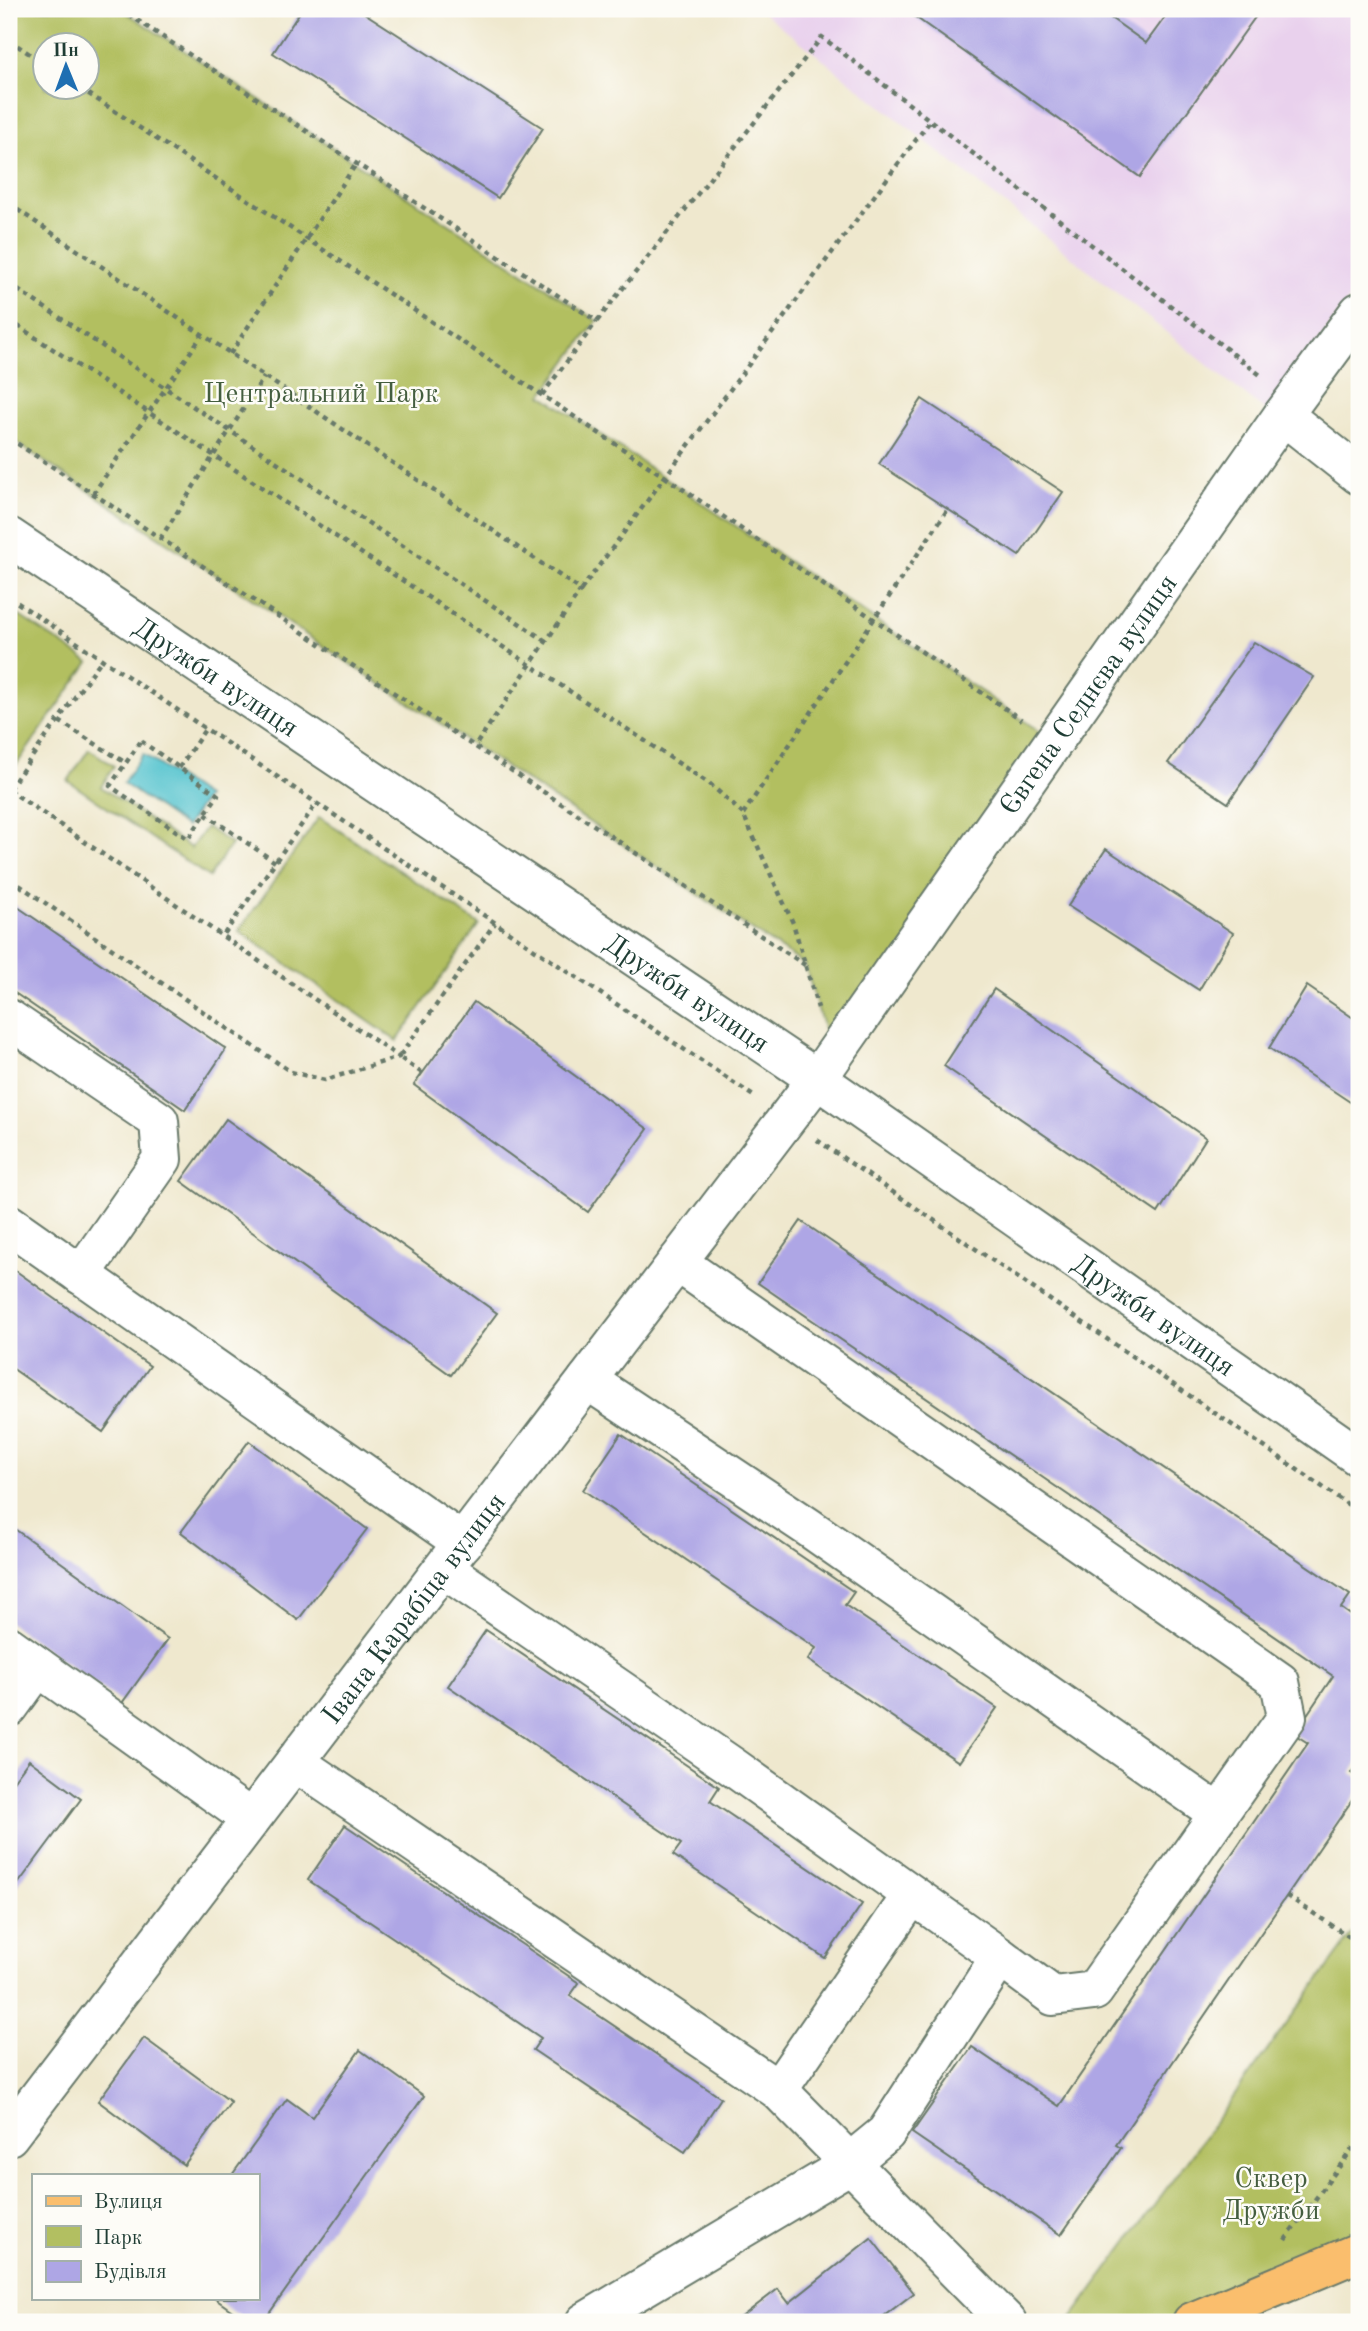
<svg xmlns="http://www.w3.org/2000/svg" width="1368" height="2331" viewBox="0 0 1368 2331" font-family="'Old Standard TT',serif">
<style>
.built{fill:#e9d1ed}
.green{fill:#b2bf61;stroke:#687e4a;stroke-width:2;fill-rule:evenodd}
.water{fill:#57c4cf;stroke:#3b8082;stroke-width:2}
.building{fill:#aea6e5}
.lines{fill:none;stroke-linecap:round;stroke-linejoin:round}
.minor-casing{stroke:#68796a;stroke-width:42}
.major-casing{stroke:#68796a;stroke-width:42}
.path{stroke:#68796a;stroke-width:4.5;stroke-dasharray:5 5;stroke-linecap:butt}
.minor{stroke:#fff;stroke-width:38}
.major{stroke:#fabe6d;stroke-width:38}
.labels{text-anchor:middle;stroke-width:5;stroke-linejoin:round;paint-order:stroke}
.park-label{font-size:28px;fill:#445e3f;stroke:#fdfcf7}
.street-label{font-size:28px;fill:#1f3d34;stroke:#fdfcf7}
</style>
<rect width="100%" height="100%" fill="#fdfcf7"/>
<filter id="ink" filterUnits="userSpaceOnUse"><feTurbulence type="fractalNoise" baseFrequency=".0143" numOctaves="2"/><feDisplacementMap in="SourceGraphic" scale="14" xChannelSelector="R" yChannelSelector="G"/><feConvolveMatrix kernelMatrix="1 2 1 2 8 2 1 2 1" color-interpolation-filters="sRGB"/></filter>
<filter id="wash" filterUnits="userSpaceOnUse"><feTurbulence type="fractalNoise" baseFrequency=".00686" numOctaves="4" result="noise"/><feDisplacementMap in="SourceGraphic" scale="28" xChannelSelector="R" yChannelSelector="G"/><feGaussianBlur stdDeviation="1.57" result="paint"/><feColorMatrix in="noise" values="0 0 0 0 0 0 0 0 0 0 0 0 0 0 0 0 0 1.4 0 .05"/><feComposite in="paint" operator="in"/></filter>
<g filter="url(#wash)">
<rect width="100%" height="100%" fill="#efe8ce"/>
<path class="built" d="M759,9H1359V285L1268,413Z"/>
<g class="green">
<path d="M9,9H121L597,321L542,395L1054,741L832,1057L805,965L9,438ZM46,46H88V88H46Z"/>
<path d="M9,609L89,662L9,775Z"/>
<path d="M89,749L114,766L101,787L191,848L206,827L231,844L209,877L68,781Z"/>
<path d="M319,817L479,924L397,1041L239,931Z"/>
<path d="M1359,1925V2252L1192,2322H1069Z"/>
</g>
<path class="water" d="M143,754L206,797L186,827L123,783Z"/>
<g id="blocks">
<g class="building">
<path d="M302,9H358L543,128L498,198L273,53Z"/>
<path d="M904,9H1098L1146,43L1171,9H1261L1140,177Z"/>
<path d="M922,399L1063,492L1019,556L879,464Z"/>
<path d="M1254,642L1314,677L1228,803L1168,763Z"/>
<path d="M1106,849L1233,933L1199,990L1068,906Z"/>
<path d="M9,901L226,1049L185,1110L9,989Z"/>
<path d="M1307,986L1359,1022V1108L1269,1048Z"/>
<path d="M994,989L1206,1138L1158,1213L944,1066Z"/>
<path d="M474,1002L648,1129L588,1212L414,1085Z"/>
<path d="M226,1119L497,1313L451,1375L181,1181Z"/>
<path d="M801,1221L1350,1595L1341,1608L1359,1621V1761L1351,1773L1359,1778V1790L1116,2145L1121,2148L1061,2235L912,2133L972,2047L1059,2106L1308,1743L1294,1734L1333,1676L758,1283Z"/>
<path d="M9,1266L150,1366L103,1432L9,1366Z"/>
<path d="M621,1434L854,1592L845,1605L997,1708L959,1762L808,1660L816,1648L583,1490Z"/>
<path d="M249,1441L367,1529L298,1620L181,1532Z"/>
<path d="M9,1525L168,1639L122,1703L9,1622Z"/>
<path d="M486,1630L719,1787L710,1801L862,1904L825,1958L673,1855L681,1844L448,1686Z"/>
<path d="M29,1760L81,1799L9,1896V1787Z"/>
<path d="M345,1825L579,1983L570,1996L721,2098L685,2152L533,2050L541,2038L308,1880Z"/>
<path d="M144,2038L231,2102L184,2165L98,2101Z"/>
<path d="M360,2050L424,2096L263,2322H248L214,2298H257V2175H232L287,2099L312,2117Z"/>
<path d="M871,2238L914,2293L876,2322H735L778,2289L789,2303Z"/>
</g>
</g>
</g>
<g filter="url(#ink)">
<use href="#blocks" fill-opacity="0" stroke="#68796a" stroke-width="2"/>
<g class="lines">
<g class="minor-casing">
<g id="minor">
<path d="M1283,415L1359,475"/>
<path id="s1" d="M9,537L817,1079L1359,1457"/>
<path d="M9,1019L159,1121L162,1159L81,1275"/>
<path d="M9,1224L463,1543"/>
<path d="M587,1380L808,1527L1219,1814"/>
<path d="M444,1569L733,1767L1000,1957"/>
<path d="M9,1646L251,1819"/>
<path d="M9,1707L38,1667L19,1654"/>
<path d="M295,1762L778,2090L1007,2322"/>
<path d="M778,2090L912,1895"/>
<path id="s2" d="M9,2136L817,1079L1283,415L1359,312"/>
<path d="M585,2322L842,2169L886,2133L1000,1957L1053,1996L1094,1991L1287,1717L1280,1682L677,1262"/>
</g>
</g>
<g class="major-casing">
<path id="major" d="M1192,2322L1359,2252"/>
</g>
<g class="path">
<path d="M120,9L597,321L822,37L1263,377"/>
<path d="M9,40L46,65"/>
<path d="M80,88L665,477L930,121"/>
<path d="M9,204L581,590L475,746"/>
<path d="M9,284L546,641"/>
<path d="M9,320L710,784L743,814L793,923L818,1008"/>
<path d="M230,354L356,164"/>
<path d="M542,395L597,321"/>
<path d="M9,438L805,965"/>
<path d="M93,494L202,335"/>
<path d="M160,539L264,377"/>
<path d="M581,590L665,477L1022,720"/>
<path d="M9,597L755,1097"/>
<path d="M59,721L126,763"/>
<path d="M141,741L218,795L188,839L110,786Z"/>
<path d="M179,768L206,728"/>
<path d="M9,789L102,659"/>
<path d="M9,790L399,1057L325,1080L291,1072L9,878"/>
<path d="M205,814L275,862"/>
<path d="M743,814L948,509"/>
<path d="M224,934L317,803"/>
<path d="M422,1073L399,1057L495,923"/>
<path d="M817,1140L1359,1512"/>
<path d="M1287,1896L1359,1943"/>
<path d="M1285,2240L1359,2140"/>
</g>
<use href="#minor" class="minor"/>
<use href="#major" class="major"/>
</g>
</g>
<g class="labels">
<g class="park-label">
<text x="321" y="402">Центральний Парк</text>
<text x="1271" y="2187">Сквер<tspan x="1271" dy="32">Дружби</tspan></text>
</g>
<g class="street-label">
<text dy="10" stroke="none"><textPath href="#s1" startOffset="250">Дружби вулиця</textPath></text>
<text dy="10" stroke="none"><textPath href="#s2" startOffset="1801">Євгена Седнєва вулиця</textPath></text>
<text dy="10" stroke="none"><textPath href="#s1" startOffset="817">Дружби вулиця</textPath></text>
<text dy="10" stroke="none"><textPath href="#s1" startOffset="1384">Дружби вулиця</textPath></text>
<text dy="10" stroke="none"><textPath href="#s2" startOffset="665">Івана Карабіца вулиця</textPath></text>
</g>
</g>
<rect width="1368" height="2331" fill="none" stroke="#fdfcf7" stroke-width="35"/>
<rect x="32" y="2174" width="228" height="126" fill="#fdfcf7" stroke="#a4b0a9" stroke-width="2"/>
<rect x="46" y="2196" width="35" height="10" fill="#fabe6d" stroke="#a4b0a9" stroke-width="2"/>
<text x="94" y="2208" font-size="21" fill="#1f3d34">Вулиця</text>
<rect x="46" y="2226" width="35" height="21" fill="#b2bf61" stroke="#a4b0a9" stroke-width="2"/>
<text x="94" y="2244" font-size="21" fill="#1f3d34">Парк</text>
<rect x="46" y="2261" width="35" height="21" fill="#aea6e5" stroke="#a4b0a9" stroke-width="2"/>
<text x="94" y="2278" font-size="21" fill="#1f3d34">Будівля</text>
<g transform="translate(66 66) rotate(359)"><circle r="33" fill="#fdfcf7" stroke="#a4b0a9" stroke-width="2"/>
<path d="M0-5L12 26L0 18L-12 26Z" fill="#1f6fb2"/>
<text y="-10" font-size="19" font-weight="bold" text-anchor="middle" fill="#1f3d34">Пн</text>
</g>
</svg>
